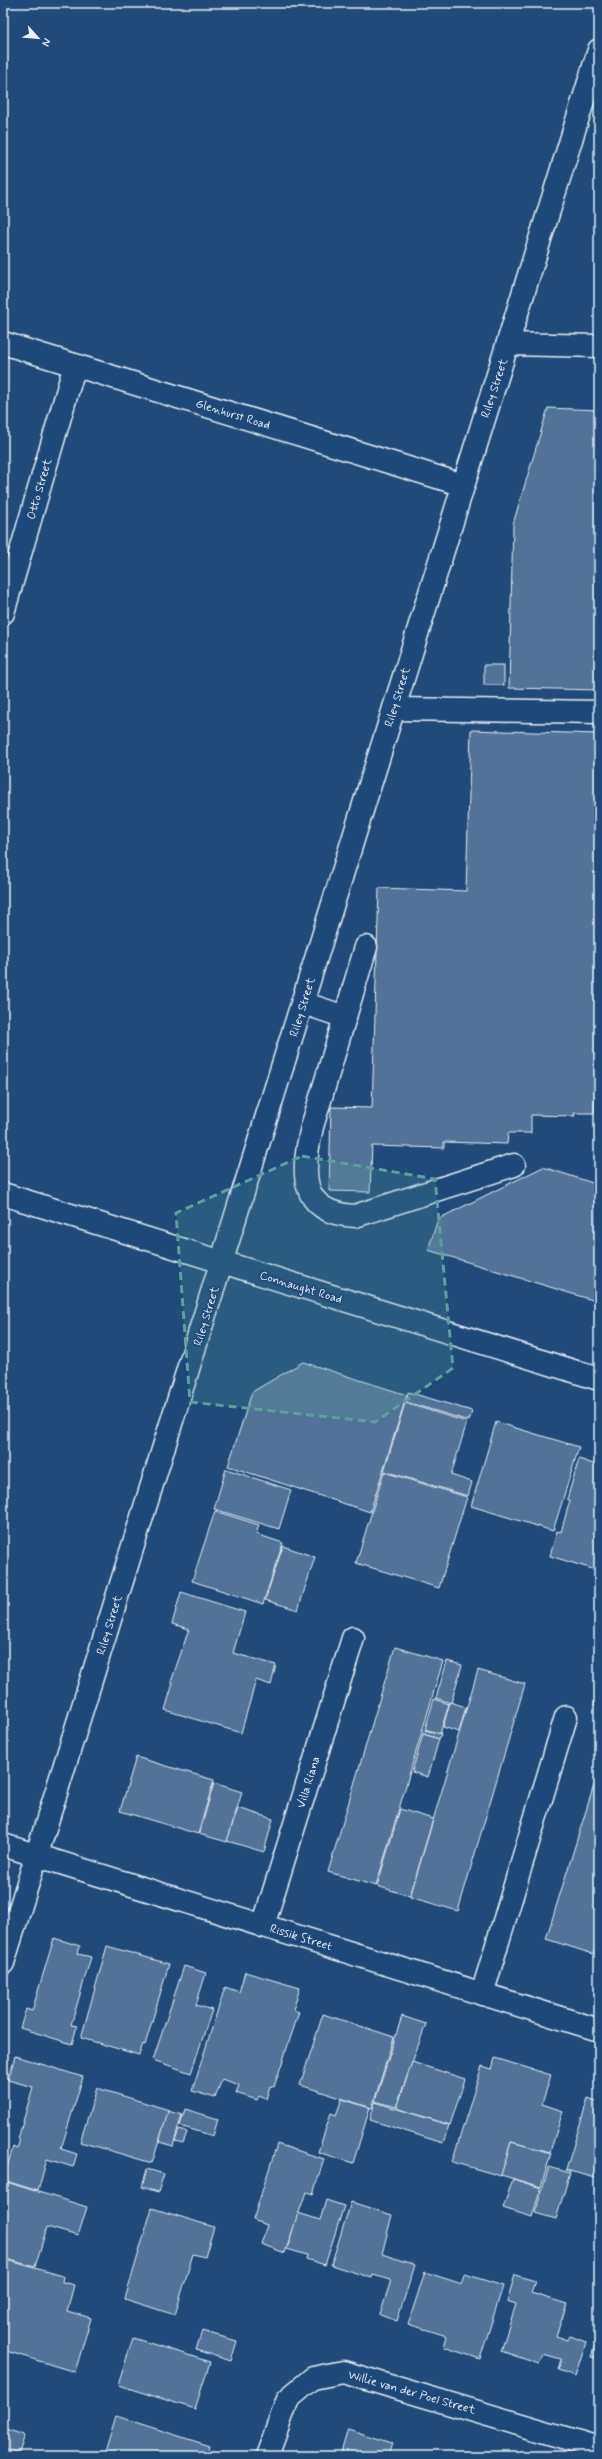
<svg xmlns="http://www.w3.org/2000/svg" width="602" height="2459" viewBox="0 0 602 2459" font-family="Mynerve,sans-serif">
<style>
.building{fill:#517399;stroke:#e8f1f8}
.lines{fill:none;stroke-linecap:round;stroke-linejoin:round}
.service-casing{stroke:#e8f1f8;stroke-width:25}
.minor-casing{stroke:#e8f1f8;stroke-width:25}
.service{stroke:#1f4a7a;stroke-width:22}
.minor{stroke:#1f4a7a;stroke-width:22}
.marked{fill:#5ba19e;fill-opacity:0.2;stroke:#5ba19e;stroke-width:3;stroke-dasharray:8 5;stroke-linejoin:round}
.labels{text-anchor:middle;stroke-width:3.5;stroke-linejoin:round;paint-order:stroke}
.street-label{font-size:12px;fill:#e8f1f8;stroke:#1f4a7a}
</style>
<rect width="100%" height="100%" fill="#1f4a7a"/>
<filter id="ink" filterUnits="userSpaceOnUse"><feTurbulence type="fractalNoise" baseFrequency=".025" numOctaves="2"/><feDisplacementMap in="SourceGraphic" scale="8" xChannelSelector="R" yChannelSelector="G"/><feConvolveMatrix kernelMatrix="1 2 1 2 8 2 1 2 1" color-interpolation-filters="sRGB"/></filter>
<g filter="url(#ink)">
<g class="building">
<path d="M548,408L599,410V690L509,688L513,524Z"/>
<rect x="484" y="665" width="20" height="20"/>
<path d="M471,730L599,734V1065H596L594,1113H574L575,1116L531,1115V1133H508L507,1144L444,1142V1148L372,1146L370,1192L329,1191L331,1107L372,1108L379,888L466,891Z"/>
<path d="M543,1167L599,1185V1302L428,1250L438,1219Z"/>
<path d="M303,1362L407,1395L370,1512L228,1466L252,1392Z"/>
<path d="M408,1392L472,1411L469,1421L406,1402Z"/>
<path d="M405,1403L467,1422L451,1475L472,1482L468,1496L384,1471Z"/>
<path d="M496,1422L579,1447L553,1531L471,1506Z"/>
<path d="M579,1459L599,1466V1571L550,1556L557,1531L561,1532L570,1500L567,1499Z"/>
<path d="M226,1469L291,1490L279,1529L214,1509Z"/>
<path d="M384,1472L467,1497L439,1588L356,1563Z"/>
<path d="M215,1511L259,1525L256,1534L283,1543L263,1604L192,1581Z"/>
<path d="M283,1546L315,1557L298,1610L265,1600Z"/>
<path d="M181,1592L245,1612L233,1653L276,1665L271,1685L256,1680L241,1733L165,1710L173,1683L171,1682L189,1629L172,1624Z"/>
<path d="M395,1647L443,1661L376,1886L328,1872Z"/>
<path d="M447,1661L462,1665L451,1703L436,1698Z"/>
<path d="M478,1670L525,1684L458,1911L410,1897Z"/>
<path d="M599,1688V1707L594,1705Z"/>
<path d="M434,1699L449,1704L440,1734L425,1729Z"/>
<path d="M450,1702L466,1707L459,1732L443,1727Z"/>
<path d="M425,1730L441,1734L439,1739L423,1734Z"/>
<path d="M423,1734L439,1739L428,1777L412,1772Z"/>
<path d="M136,1757L214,1780L198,1834L120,1811Z"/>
<path d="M599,1769V1936L593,1954L546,1939Z"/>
<path d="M214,1783L242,1792L227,1842L199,1834Z"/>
<path d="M238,1808L273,1819L264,1852L227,1841Z"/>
<path d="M400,1809L433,1819L410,1896L377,1886Z"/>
<path d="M599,1937V1955L594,1954Z"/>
<path d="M54,1938L80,1946L78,1954L91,1957L71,2025L77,2026L72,2044L20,2028L26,2009L32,2011Z"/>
<path d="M107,1946L169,1964L145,2045L143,2044L139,2055L81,2038Z"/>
<path d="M184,1966L206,1973L196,2005L212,2010L191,2073L153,2060Z"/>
<path d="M245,1972L300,1988L293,2010L299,2012L274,2087L270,2086L266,2099L259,2096L257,2100L236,2093L239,2085L222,2079L215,2098L192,2091L225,1987L239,1992Z"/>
<path d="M323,2014L394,2037L372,2108L300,2085Z"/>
<path d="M402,2016L426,2024L396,2107L375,2101Z"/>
<path d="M15,2056L83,2077L61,2149L77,2154L73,2167L47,2159L38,2191L3,2180L13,2147L17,2149L20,2139H18L33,2087L8,2080Z"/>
<path d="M495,2058L551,2075L542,2104L563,2111L550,2152L511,2142L501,2176L452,2162L482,2066L492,2069Z"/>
<path d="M412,2062L465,2079L450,2125L397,2108Z"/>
<path d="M97,2088L169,2110L152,2163L80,2142Z"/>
<path d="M588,2098L599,2102V2179L566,2170Z"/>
<path d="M342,2099L370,2108L353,2163L318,2152L331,2113L336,2115Z"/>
<path d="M375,2102L449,2125L443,2143L370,2120Z"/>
<path d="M185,2109L218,2119L213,2136L180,2126Z"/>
<path d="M168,2111L182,2115L173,2146L159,2142Z"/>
<path d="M179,2130L187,2132L183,2143L175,2141Z"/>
<path d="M511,2142L551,2153L541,2187L501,2175Z"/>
<path d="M277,2144L324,2159L313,2194L306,2192L285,2253L261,2244L267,2225L253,2220Z"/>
<path d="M549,2167L570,2173L556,2219L535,2213Z"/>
<path d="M147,2169L164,2174L158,2192L142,2187Z"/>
<path d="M513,2179L541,2188L532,2217L503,2208Z"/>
<path d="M3,2181L87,2207L78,2236L47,2227L35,2267L3,2258Z"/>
<path d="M326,2200L344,2206L325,2265L306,2259L307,2255L287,2249L298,2213L320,2220Z"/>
<path d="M351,2202L392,2215L382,2254L415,2265L397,2321L380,2315L391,2280L373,2275L372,2278L331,2265Z"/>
<path d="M152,2208L214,2227L205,2257L193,2254L175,2315L125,2299Z"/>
<path d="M3,2259L63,2276L62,2282L74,2285L67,2311L91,2318L75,2372L3,2350Z"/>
<path d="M425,2272L462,2284L465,2274L503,2286L480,2359L444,2347L447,2336L408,2324Z"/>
<path d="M515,2275L535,2281L531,2293L567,2304L556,2336L568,2340L570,2336L586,2342L575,2376L558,2370L561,2359L543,2354L539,2364L501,2351L516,2304L507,2301Z"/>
<path d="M202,2331L237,2341L231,2361L196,2350Z"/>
<path d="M599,2331V2359L591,2357Z"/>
<path d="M133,2338L210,2362L195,2409L118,2385Z"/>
<path d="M116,2416L210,2446L207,2456L104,2455Z"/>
<path d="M3,2428L25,2435L19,2453L3,2448Z"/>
<path d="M348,2429L392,2443L388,2456H340Z"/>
</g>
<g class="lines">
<g class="service-casing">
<g id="service">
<path d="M3,343L463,485"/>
<path d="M508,344L599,346"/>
<path d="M3,613L75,365"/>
<path d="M394,709L599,712"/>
<path d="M366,947L312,1127C302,1170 297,1213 355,1216L514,1165"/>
<path d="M303,1003L345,1017"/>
</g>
</g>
<g class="minor-casing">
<g id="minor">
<path d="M3,1194L599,1379"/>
<path d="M3,1845L599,2030"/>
<path d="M263,1926L353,1638"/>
<path d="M3,1963L599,50"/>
<path d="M482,1994L566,1717"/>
<path d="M267,2456L288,2399L313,2378L343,2372L599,2448"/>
</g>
</g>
<use href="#service" class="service"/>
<use href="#minor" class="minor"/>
</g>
</g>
<path class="marked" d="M302,1156L435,1179L453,1368L375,1422L190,1402L176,1213Z"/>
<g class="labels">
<g class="street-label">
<text transform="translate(494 388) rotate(-72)" y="4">Riley Street</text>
<text transform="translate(233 414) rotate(17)" y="4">Glenhurst Road</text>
<text transform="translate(39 489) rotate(-74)" y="4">Otto Street</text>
<text transform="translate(397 697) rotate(-73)" y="4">Riley Street</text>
<text transform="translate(302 1007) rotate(-73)" y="4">Riley Street</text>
<text transform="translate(301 1287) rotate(17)" y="4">Connaught Road</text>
<text transform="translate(206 1316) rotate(-73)" y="4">Riley Street</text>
<text transform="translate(109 1625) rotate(-73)" y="4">Riley Street</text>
<text transform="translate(308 1782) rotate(-73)" y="4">Villa Riana</text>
<text transform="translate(301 1937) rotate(17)" y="4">Rissik Street</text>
<text transform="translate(412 2392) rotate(16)" y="4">Willie van der Poel Street</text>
</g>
</g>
<rect width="602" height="2459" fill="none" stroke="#1f4a7a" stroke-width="16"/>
<rect x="8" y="8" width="586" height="2443" fill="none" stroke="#e8f1f8" stroke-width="1.5" filter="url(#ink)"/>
<g transform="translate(38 38) rotate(117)" stroke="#1f4a7a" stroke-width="3" paint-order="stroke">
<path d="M0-3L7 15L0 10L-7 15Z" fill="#e8f1f8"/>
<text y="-6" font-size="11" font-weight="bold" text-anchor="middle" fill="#e8f1f8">N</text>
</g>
</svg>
